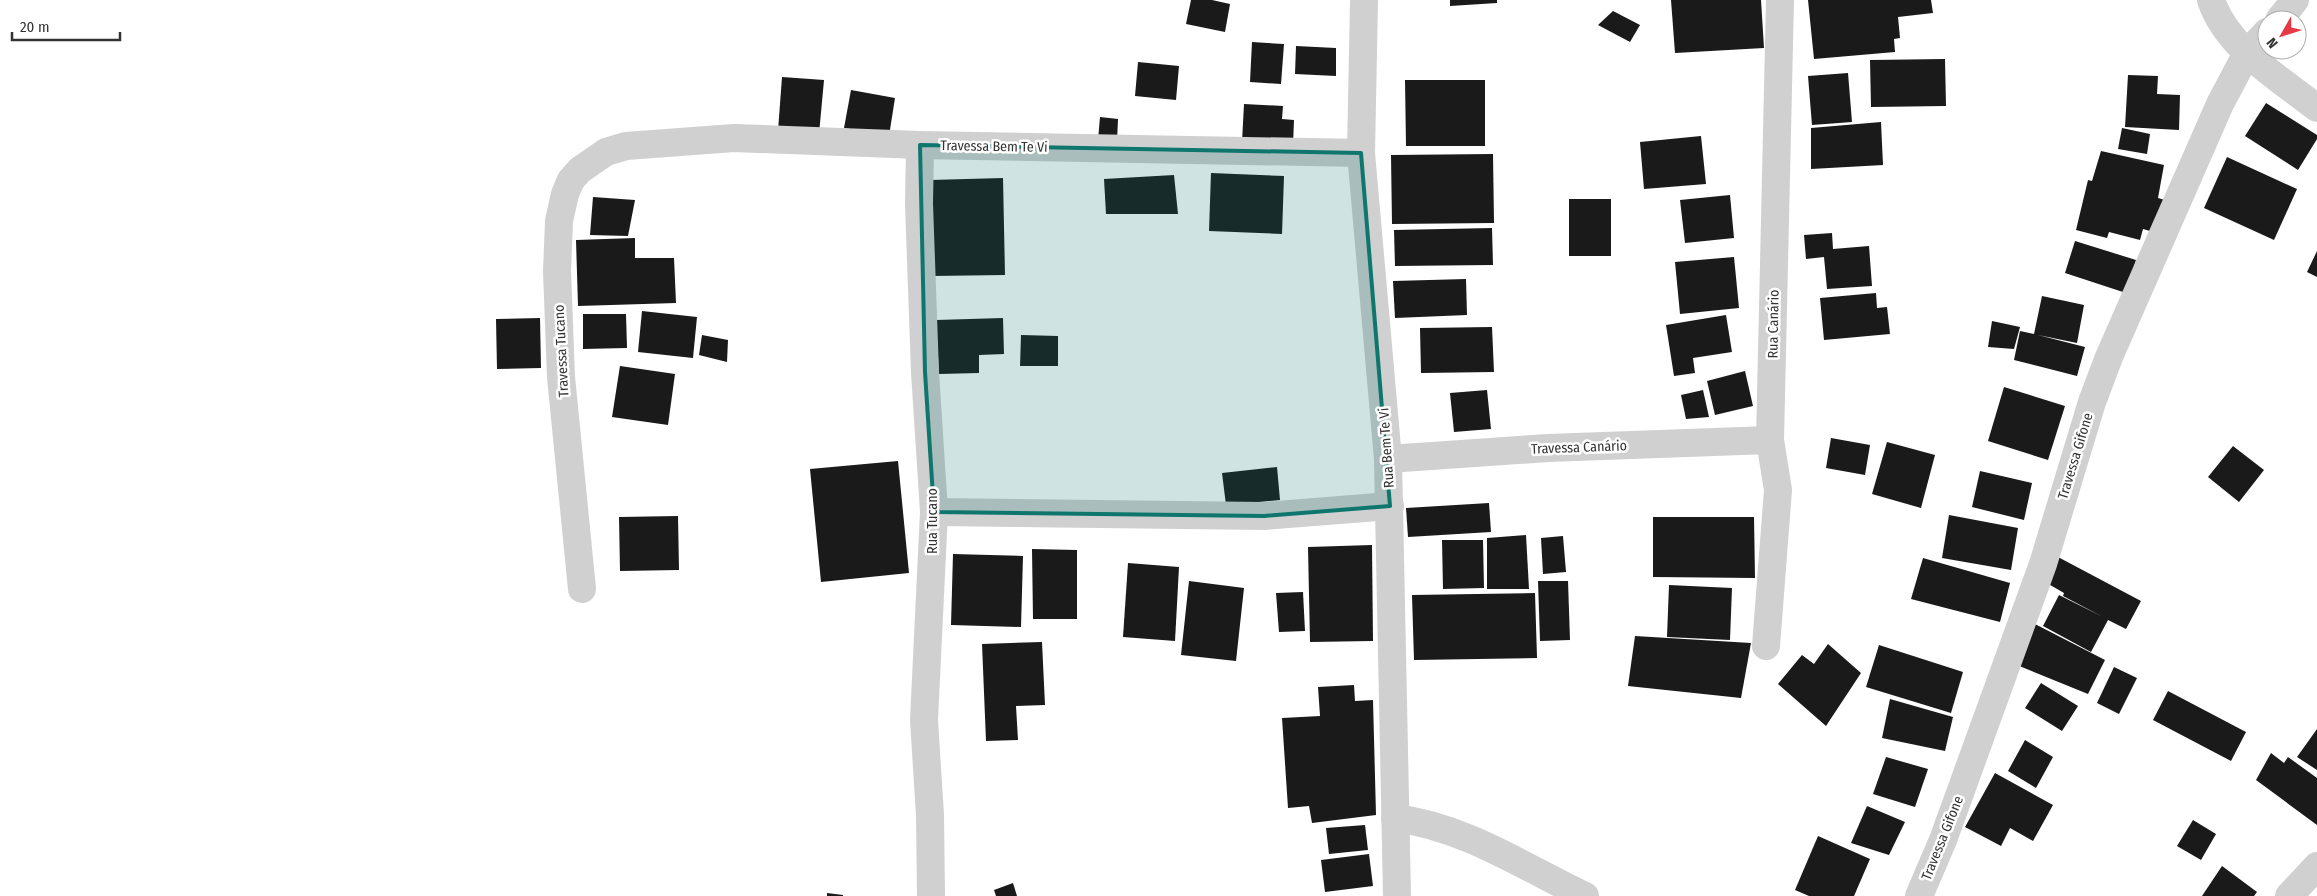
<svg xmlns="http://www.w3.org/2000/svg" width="2317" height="896" viewBox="0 0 2317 896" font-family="'Fira Sans Condensed',sans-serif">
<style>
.building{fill:#1a1a1a}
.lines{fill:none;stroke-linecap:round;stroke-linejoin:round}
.minor{stroke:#d0d0d0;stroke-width:28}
.marked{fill:#0f766e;fill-opacity:0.2;stroke:#0f766e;stroke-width:4;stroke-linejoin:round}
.labels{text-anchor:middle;stroke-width:5;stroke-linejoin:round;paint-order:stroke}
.street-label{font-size:14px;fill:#333;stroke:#fff}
</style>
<rect width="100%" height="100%" fill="#fff"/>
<g class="building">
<path d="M1191,0H1212L1230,4L1225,32L1186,24Z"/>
<path d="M1450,0H1497V3L1450,6Z"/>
<path d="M1671,0H1761L1764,48L1675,53Z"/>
<path d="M1808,0H1931L1933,13L1898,17L1900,38L1894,39L1895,52L1814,59Z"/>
<path d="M1613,11L1640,25L1630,42L1598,25Z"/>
<path d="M1252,42L1284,44L1281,84L1250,82Z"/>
<path d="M1296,46L1336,48V76L1295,74Z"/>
<path d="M1945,59L1946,106L1871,107L1870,60Z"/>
<path d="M1138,62L1179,66L1176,100L1135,96Z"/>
<path d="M1848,73L1852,122L1812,125L1808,76Z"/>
<path d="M2128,75L2158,76L2157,94L2180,95L2179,130L2125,127Z"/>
<path d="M782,77L824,80L819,134L778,131Z"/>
<path d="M1405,80H1485V146H1406Z"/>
<path d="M851,90L895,98L889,136L844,128Z"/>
<path d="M2266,103L2317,135V139L2298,170L2245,136Z"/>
<path d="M1244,104L1283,106L1282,119L1294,120L1293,145L1242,142Z"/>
<path d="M1100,117L1118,119L1117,142L1098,140Z"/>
<path d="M1881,122L1883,165L1811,169V128Z"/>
<path d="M2122,128L2150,134L2147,154L2118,149Z"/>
<path d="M1701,136L1706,184L1644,189L1640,142Z"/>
<path d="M2101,151L2164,165L2158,198L2165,200L2157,233L2143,229L2140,240L2109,232L2107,238L2076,230L2088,180L2092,181Z"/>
<path d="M1493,154L1494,223L1392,224L1391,155Z"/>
<path d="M2227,157L2297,189L2274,240L2204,208Z"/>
<path d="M1211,173L1284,176L1282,234L1209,231Z"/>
<path d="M1174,175L1178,214H1106L1104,179Z"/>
<path d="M1003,178L1005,275L932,276L930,180Z"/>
<path d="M1730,195L1734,238L1685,243L1680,200Z"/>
<path d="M593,197L635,200L628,236L590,235Z"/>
<rect x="1569" y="199" width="42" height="57"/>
<path d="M1492,228L1493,265L1395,266L1394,230Z"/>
<path d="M1832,233L1833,249L1869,246L1872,286L1827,289L1824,257L1806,259L1804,235Z"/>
<path d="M635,238V258H674L676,303L578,306L576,240Z"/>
<path d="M2075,241L2136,260L2126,293L2065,273Z"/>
<path d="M2317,251V277L2307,272Z"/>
<path d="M1734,257L1739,308L1680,314L1675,262Z"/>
<path d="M1466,279L1467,315L1395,318L1393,281Z"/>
<path d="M1876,293L1877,308L1887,307L1890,334L1824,340L1820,298Z"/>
<path d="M2042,296L2084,305L2077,343L2038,335L2085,347L2077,376L2014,360L2020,331L2034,334Z"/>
<path d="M642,311L697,317L693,358L638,352Z"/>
<path d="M583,314H626L627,348L583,349Z"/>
<path d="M1726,315L1732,352L1693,358L1695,373L1674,376L1666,325Z"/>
<path d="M540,318L541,368L497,369L496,319Z"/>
<path d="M1003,318L1004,354L979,355V373L939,374L936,320Z"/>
<path d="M1992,321L2020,327L2014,349L1988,347Z"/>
<path d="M1492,327L1494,372L1421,373L1420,328Z"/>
<path d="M702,335L728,340L727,362L699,355Z"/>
<path d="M1021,335L1058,336V366H1020Z"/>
<path d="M620,366L675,374L668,425L612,417Z"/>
<path d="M1745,371L1753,406L1715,415L1707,381Z"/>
<path d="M2004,387L2065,406L2048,460L1988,441Z"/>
<path d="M1487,390L1491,429L1454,432L1450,393Z"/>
<path d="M1703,390L1709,417L1686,419L1681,395Z"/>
<path d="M1831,438L1870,445L1865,475L1826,468Z"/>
<path d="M1887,442L1935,455L1921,508L1872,494Z"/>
<path d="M2233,446L2264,470L2239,502L2208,477Z"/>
<path d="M898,461L909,573L821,582L810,469Z"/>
<path d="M1277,467L1280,500L1226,505L1222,473Z"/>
<path d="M1980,471L2032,483L2024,520L1972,507Z"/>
<path d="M1489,503L1491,532L1408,537L1406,508Z"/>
<path d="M1949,515L2018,528L2011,570L1942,558Z"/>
<path d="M678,516L679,570L620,571L619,517Z"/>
<path d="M1653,517H1754L1755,578L1653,577Z"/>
<path d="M1526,535L1529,589H1487V538Z"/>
<path d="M1563,536L1566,572L1543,574L1541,538Z"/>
<path d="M1442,540H1483L1484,588L1443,589Z"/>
<path d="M1372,545L1373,641L1310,642L1308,547Z"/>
<path d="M1032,549L1077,550V619H1033Z"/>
<path d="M953,554L1023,556L1021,627L951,625Z"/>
<path d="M2058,557L2141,601L2126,629L2108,620L2091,652L2043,626L2059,595L2103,617L2063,596L2064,593L2045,582Z"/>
<path d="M1923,558L2010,583L2000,622L1911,599Z"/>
<path d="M1128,563L1179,567L1175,641L1123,637Z"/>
<path d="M1189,581L1244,588L1236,661L1181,655Z"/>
<path d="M1538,581H1568L1570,640L1540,641Z"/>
<path d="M1669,585L1732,588L1730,640L1667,637Z"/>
<path d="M1303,592L1305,631L1279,632L1276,593Z"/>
<path d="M1535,593L1537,658L1414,660L1412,595Z"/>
<path d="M2031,622L2105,660L2088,694L2012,663Z"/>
<path d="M1635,636L1751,643L1741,698L1628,686Z"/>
<path d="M1042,642L1045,705L1016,706L1018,740L986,741L982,644Z"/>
<path d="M1828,644L1861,673L1826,726L1778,684L1802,655L1814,664Z"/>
<path d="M1879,645L1963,672L1951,713L1866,687Z"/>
<path d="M2114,667L2137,678L2119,714L2097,703Z"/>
<path d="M2041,683L2078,706L2062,731L2025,708Z"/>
<path d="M1354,685L1355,701L1373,700L1376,815L1312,823L1309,806L1288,808L1282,718L1320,716L1318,687Z"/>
<path d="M2168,691L2246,732L2231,761L2153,720Z"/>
<path d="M1890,699L1953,717L1945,751L1882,738Z"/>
<path d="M2317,729V770L2297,757Z"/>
<path d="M2025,740L2053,757L2036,788L2008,771Z"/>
<path d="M2271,753L2284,763L2288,757L2317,778V825L2256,780Z"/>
<path d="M1886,757L1928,769L1915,807L1873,794Z"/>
<path d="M1995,773L2053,805L2033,841L2010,828L2001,846L1965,827Z"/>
<path d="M1867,806L1905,822L1889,855L1851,843Z"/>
<path d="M2193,820L2216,834L2201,860L2177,846Z"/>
<path d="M1365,825L1368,850L1329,854L1326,828Z"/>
<path d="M1818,836L1870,859L1854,896H1809L1795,890Z"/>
<path d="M1369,854L1373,886L1325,892L1321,860Z"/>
<path d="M2222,866L2257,892L2254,896H2202Z"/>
<path d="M1013,883L1017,896H996L994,890Z"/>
<path d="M827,893L843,895V896H827Z"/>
</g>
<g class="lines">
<g class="minor">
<path d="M1364,0L1361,153L1388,459L1397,896"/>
<path d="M2211,0C2227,48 2279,78 2317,108"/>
<path d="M2279,20L2295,0"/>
<path d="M920,145L919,204L925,372L934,512L924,720L930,815L931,896"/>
<path d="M1388,459L1548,448L1770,440"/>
<path d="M934,512L1264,516L1390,506"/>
<path d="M582,589L561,377L557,271L559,221L565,194L571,180L580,170L606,152L626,146L734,138L920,145L1361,153"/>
<path d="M1766,646L1778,490L1770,440L1780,0"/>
<path d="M1395,818C1465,827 1522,866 1585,896"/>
<path d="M1919,896L1943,840L2043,564L2092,402L2109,357L2220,104L2247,53L2267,32"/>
<path d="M2289,896L2317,866"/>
</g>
</g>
<path class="marked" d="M920,145L1361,153L1390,506L1264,516L934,512L925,372Z"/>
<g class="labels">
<g class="street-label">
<text transform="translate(994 146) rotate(1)" y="5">Travessa Bem Te Vi</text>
<text transform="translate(1773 324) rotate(-89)" y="5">Rua Canário</text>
<text transform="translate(561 351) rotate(-93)" y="5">Travessa Tucano</text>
<text transform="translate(1579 447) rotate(-2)" y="5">Travessa Canário</text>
<text transform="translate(1386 448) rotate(-94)" y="5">Rua Bem Te Vi</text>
<text transform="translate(2075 456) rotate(-73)" y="5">Travessa Gifone</text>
<text transform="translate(932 521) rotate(-90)" y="5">Rua Tucano</text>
<text transform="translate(1942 838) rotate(-68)" y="5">Travessa Gifone</text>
</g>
</g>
<g transform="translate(2282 35) rotate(231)"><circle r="24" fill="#ffffff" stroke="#adadad"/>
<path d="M0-4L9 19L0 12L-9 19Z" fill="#e63946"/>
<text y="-8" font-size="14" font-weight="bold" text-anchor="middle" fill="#333333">N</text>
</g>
<path d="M12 32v8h108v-8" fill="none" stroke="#333333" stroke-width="2.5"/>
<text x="20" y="32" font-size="15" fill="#333333" stroke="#ffffff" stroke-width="4" paint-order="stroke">20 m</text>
</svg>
